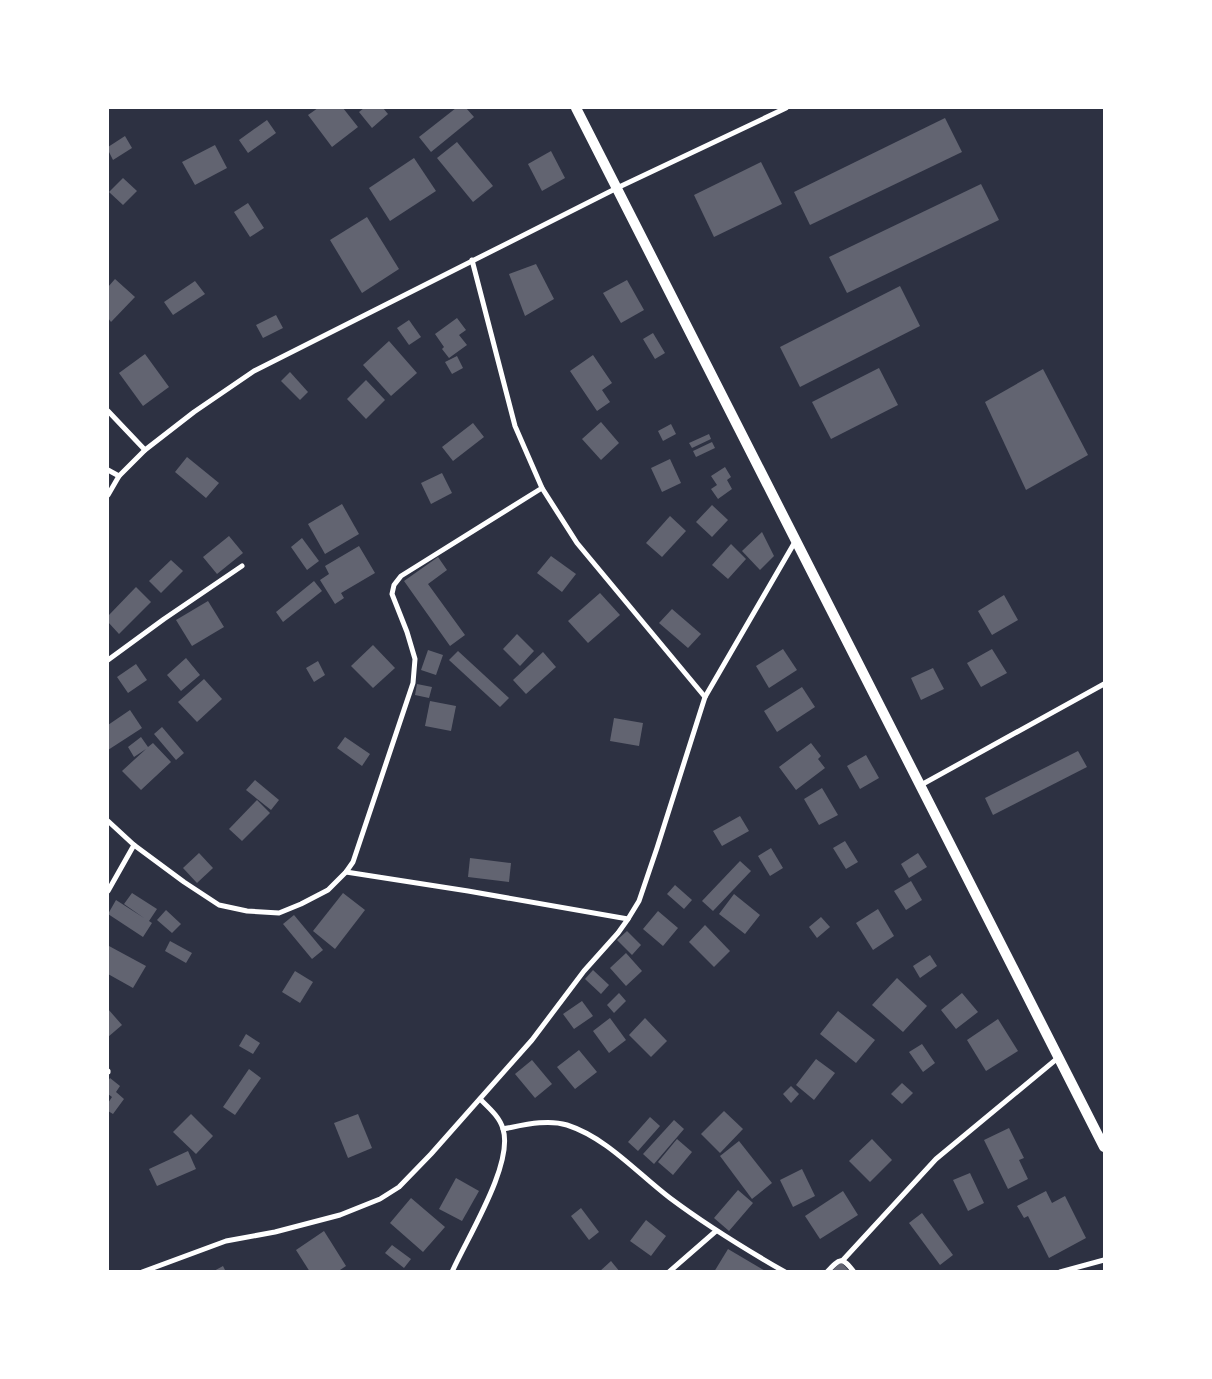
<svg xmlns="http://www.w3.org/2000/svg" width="1212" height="1379" viewBox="0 0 1212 1379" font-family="'IBM Plex Sans',sans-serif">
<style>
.building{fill:#626471}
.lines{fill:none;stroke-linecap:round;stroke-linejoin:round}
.minor{stroke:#fff;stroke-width:5}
.secondary{stroke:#fff;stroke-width:10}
</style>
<rect width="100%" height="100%" fill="#2d3142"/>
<g class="building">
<path d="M318,108H343L358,127L332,147L308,115Z"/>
<path d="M364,108H383L388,114L372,128L359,112Z"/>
<path d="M456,108H466L474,117L431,152L419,137Z"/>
<path d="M945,118L962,152L810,225L794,192Z"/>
<path d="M267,120L276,133L248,153L239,140Z"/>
<path d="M125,136L132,148L113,160L108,150V147Z"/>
<path d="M457,142L493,186L473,202L437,158Z"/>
<path d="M215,145L227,168L195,185L182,162Z"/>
<path d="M551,151L565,178L542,191L528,164Z"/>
<path d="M414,158L436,191L390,221L369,188Z"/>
<path d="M761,162L782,204L714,237L694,195Z"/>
<path d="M123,178L137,191L123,205L109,192Z"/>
<path d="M981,184L999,220L847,293L829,257Z"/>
<path d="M248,203L264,228L250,237L234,212Z"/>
<path d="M367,217L399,269L362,293L330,240Z"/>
<path d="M536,264L554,299L525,316L509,274Z"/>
<path d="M115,279L135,297L111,322L108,318V287Z"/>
<path d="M627,280L644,310L621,323L603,293Z"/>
<path d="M195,281L205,294L173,315L164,302Z"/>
<path d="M900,286L920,326L800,387L780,347Z"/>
<path d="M276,315L283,328L263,338L256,325Z"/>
<path d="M457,318L466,330L459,335L467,345L449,358L442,349L444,347L435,334Z"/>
<path d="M409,320L421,337L409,345L397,328Z"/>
<path d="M653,333L665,353L655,359L643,339Z"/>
<path d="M389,341L417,373L391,396L363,365Z"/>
<path d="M145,354L169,387L143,406L119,373Z"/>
<path d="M593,355L612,383L602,390L610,402L597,411L570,371Z"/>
<path d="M457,356L463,368L452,374L445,362Z"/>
<path d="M879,368L898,405L831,439L812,402Z"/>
<path d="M1043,369L1088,455L1026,490L985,402Z"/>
<path d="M290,372L308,392L300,400L281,381Z"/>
<path d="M366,380L385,400L366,419L347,399Z"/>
<path d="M601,422L619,443L601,460L582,439Z"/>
<path d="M473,423L484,437L453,461L442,447Z"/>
<path d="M671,424L676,434L663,441L658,431Z"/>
<path d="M709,434L711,439L692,448L689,443Z"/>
<path d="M712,442L715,448L696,457L693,451Z"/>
<path d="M187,457L219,483L206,498L175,472Z"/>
<path d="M670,459L681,483L662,492L651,468Z"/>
<path d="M725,467L731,477L727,480L732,489L718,499L711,489L717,485L711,476Z"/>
<path d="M442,473L452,493L431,504L421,483Z"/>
<path d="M342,504L359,534L325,554L308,524Z"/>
<path d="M712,505L728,520L712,537L696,522Z"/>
<path d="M670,516L686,531L662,557L646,543Z"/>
<path d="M762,532L774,556L760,570L742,551Z"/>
<path d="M229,536L243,553L217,574L203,557Z"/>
<path d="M302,538L319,561L307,570L291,547Z"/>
<path d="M731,544L746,559L728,579L712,565Z"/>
<path d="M359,546L375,573L341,593L344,598L335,604L320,580L329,574L325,566Z"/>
<path d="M551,556L576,574L562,592L537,573Z"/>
<path d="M438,557L447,570L428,584L465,635L450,646L404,581Z"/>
<path d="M171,560L183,571L161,593L149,581Z"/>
<path d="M314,581L322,591L283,622L276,612Z"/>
<path d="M136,587L151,602L119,634L108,622V616Z"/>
<path d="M600,593L620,615L588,643L568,621Z"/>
<path d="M1004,595L1018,620L992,635L978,611Z"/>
<path d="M208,601L224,627L192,646L176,620Z"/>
<path d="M672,609L701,634L688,648L659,623Z"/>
<path d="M517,634L534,651L520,666L503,649Z"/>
<path d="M373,645L395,668L373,688L351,666Z"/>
<path d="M783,649L797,670L769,688L756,666Z"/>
<path d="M992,649L1007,673L981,687L967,663Z"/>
<path d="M428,650L443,655L436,675L421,670Z"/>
<path d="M458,651L509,698L500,707L449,660Z"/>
<path d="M543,652L556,667L526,694L513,680Z"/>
<path d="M186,658L200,675L181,691L167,675Z"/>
<path d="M318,661L325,675L314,682L306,668Z"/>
<path d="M136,664L147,680L128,693L117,677Z"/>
<path d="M933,668L944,689L921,700L911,678Z"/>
<path d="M204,679L222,699L197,722L178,702Z"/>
<path d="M417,684L432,687L429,698L415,695Z"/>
<path d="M802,687L815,707L777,732L764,711Z"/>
<path d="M430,701L456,706L451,731L425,726Z"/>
<path d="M130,710L142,728L108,750V725Z"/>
<path d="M614,718L643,723L639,746L610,741Z"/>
<path d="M162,727L184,753L176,760L154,734Z"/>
<path d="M141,737L148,747L153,743L171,762L141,790L122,771L146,749L134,757L128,747Z"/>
<path d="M345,737L370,754L362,766L337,748Z"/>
<path d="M811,743L821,756L818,759L825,768L796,790L779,767Z"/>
<path d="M1078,751L1087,767L993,815L985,798Z"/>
<path d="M866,755L879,778L860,789L847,766Z"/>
<path d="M255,780L279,800L271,810L246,790Z"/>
<path d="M822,788L838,815L819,825L804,799Z"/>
<path d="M257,800L270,813L242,841L229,829Z"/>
<path d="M740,816L749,831L722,846L713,831Z"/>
<path d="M845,841L858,862L846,869L833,848Z"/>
<path d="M771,848L783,868L770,876L758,856Z"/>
<path d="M199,853L213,868L197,883L183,868Z"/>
<path d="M918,853L927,867L909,878L901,864Z"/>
<path d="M470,858L511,863L509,882L468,877Z"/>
<path d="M740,861L751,871L713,911L702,901Z"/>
<path d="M911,881L922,900L906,910L894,891Z"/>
<path d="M675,885L692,900L684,909L667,894Z"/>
<path d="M132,893L157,909L149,921L152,923L143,937L108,914L116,900L144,918L124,904Z"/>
<path d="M343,893L365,910L335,949L313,931Z"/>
<path d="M734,894L760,915L745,934L719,914Z"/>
<path d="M878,909L894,936L873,950L856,923Z"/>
<path d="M166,910L181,924L172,933L157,920Z"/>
<path d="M658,911L678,928L663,946L643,929Z"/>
<path d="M294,915L323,950L312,959L283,924Z"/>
<path d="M821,917L830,927L817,938L809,927Z"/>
<path d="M705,925L730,951L714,967L689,942Z"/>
<path d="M627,931L641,945L632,955L617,940Z"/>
<path d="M170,941L192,953L186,963L165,951Z"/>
<path d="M109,946L146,966L133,988L108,974V948Z"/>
<path d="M626,953L642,971L626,986L610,968Z"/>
<path d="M930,955L937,966L920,978L913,966Z"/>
<path d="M593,970L609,985L601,994L585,979Z"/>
<path d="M295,971L313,982L300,1003L282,992Z"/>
<path d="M897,978L927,1006L903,1032L872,1005Z"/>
<path d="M619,993L626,1001L614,1013L607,1005Z"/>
<path d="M962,993L978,1012L956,1029L941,1010Z"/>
<path d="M582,1001L593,1016L574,1029L563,1014Z"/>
<path d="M108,1009L122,1025L108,1037Z"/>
<path d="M838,1011L875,1040L856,1063L820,1034Z"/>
<path d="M610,1018L626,1040L609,1053L593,1031Z"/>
<path d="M645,1018L667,1041L651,1057L629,1035Z"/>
<path d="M998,1019L1018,1051L986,1071L967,1040Z"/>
<path d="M246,1034L260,1043L253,1054L239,1046Z"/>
<path d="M922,1044L935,1063L923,1072L909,1052Z"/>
<path d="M579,1050L597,1072L575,1089L557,1067Z"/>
<path d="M816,1059L835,1073L814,1100L796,1085Z"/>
<path d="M532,1060L552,1084L535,1098L515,1074Z"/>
<path d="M249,1069L261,1078L235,1115L223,1107Z"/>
<path d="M110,1078L120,1086L116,1092L124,1099L113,1114L108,1111V1103L112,1097L108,1094V1081Z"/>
<path d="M902,1083L913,1093L902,1104L891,1094Z"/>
<path d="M791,1086L799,1094L791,1103L783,1094Z"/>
<path d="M724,1111L743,1129L720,1153L701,1134Z"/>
<path d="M191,1114L213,1136L196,1154L173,1132Z"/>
<path d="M358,1114L372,1148L348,1158L334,1123Z"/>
<path d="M650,1117L660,1126L638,1151L628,1142Z"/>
<path d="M674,1120L684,1129L654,1164L643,1154Z"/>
<path d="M1009,1128L1024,1158L1019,1160L1028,1179L1008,1189L984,1140Z"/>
<path d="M677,1139L692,1152L673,1175L658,1162Z"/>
<path d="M872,1139L892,1160L870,1182L849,1161Z"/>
<path d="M739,1141L772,1183L752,1199L720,1156Z"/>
<path d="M188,1151L196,1169L157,1186L149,1169Z"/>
<path d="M802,1169L815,1196L793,1207L780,1180Z"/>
<path d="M970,1173L984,1203L968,1211L953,1180Z"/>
<path d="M456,1178L479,1191L462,1221L439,1209Z"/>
<path d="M738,1190L753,1203L729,1231L714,1218Z"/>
<path d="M843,1191L858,1215L820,1239L805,1216Z"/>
<path d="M1046,1191L1052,1203L1065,1196L1086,1238L1049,1258L1028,1216L1024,1218L1017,1206Z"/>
<path d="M411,1198L445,1227L423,1252L390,1223Z"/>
<path d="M581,1208L599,1232L589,1240L571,1216Z"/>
<path d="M922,1213L953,1255L940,1265L909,1223Z"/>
<path d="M646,1220L666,1236L651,1256L630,1241Z"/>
<path d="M324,1231L346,1266L337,1272H310L296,1250Z"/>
<path d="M392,1245L411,1259L404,1268L385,1253Z"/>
<path d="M728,1249L767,1272H714Z"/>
<path d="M611,1261L620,1272H599Z"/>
<path d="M841,1262L850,1272H831Z"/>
<path d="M223,1266L226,1272H212Z"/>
</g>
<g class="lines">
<g class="minor">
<path d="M472,260L515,426L542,488L577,543L705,697"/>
<path d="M108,411L145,450"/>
<path d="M108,470L119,476"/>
<path d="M108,495L119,476L145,450L194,412L254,371L617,188L786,108"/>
<path d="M108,660L164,619L242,566"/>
<path d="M921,785L1104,684"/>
<path d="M108,821L134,845L184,882L219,905L247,911L279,913L301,904L328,890L346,872L353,862L413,683L415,659L407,632L392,594L394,585L401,576L542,488"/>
<path d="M346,872L468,891L628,919"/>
<path d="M108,891L134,845"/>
<path d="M108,1071V1072"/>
<path d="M503,1129C524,1125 547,1119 567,1125C607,1138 637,1173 670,1198C706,1225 745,1249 785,1272"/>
<path d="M843,1260L936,1159L1059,1057"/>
<path d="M142,1272L226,1241L275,1232L340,1215L380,1199L399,1187L431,1154L532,1040L584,971L618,933L628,919L639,901L657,848L705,697L796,540"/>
<path d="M452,1272C467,1238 514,1164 503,1129C500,1117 488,1107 480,1099"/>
<path d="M669,1272L716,1231"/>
<path d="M827,1272C840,1258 842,1256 854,1272"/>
<path d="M1060,1272L1104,1260"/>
</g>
<path class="secondary" d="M576,108L1104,1147"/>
</g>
<rect width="1212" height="1379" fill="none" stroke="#ffffff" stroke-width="218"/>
</svg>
